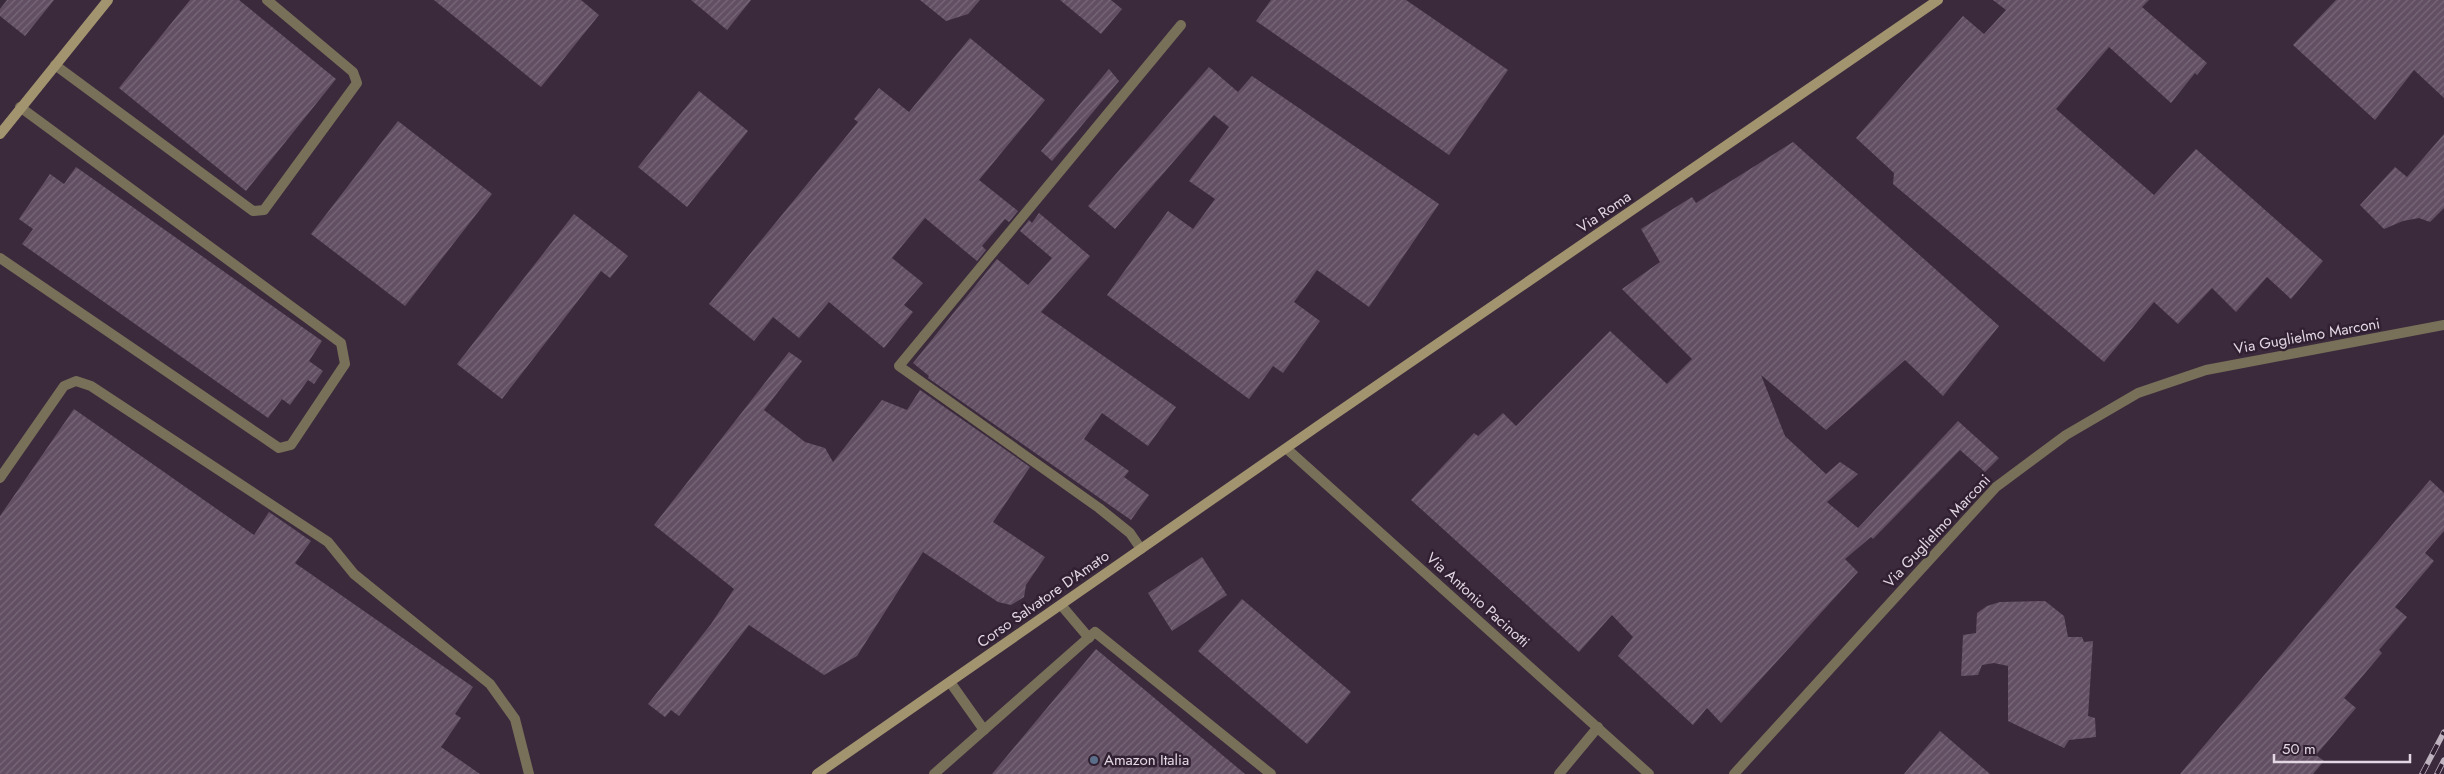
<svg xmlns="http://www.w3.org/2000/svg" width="2444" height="774" viewBox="0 0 2444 774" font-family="Jost,sans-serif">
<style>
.building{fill:url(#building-hatch)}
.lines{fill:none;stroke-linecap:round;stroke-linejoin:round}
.lane{stroke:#797059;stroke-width:10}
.street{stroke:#797059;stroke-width:10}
.secondary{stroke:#a2946e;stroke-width:10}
.rail-casing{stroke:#bfb2bf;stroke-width:5.5}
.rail{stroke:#312032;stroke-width:4;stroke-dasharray:11;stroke-linecap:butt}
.service-dot{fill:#5c6f8a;stroke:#312032;stroke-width:2}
.labels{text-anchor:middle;stroke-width:5;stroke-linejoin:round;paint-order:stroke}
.street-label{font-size:15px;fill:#e3d7e3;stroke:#312032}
.poi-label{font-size:15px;fill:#e3d7e3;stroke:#312032;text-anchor:start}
</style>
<defs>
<pattern id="building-hatch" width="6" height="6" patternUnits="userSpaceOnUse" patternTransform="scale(1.25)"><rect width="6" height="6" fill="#624f63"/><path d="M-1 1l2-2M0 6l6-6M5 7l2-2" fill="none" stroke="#786879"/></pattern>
</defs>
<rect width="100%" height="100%" fill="#3b2a3c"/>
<g class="building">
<path d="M7,0H54L25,36L0,16V9Z"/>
<path d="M190,0H239L336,79L246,191L119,88Z"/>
<path d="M434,0H581L599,15L541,87Z"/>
<path d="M691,0H751L727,30Z"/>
<path d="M920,0H980L968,14L946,21Z"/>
<path d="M1060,0H1111L1122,9L1101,34Z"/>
<path d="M1271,0H1406L1508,70L1449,155L1256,21Z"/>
<path d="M1993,0H2149L2142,7L2207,63L2197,75L2195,73L2171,103L2109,47L2056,109L2154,195L2196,149L2323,261L2291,299L2267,277L2236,312L2212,288L2178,324L2154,302L2104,362L1893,184L1894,173L1856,138L1963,16L1984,34L2006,10Z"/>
<path d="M2336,0H2444V98L2414,70L2375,120L2293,45Z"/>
<path d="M970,38L1045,100L979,180L1018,211L1009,222L1005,219L982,246L986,250L977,261L925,218L892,258L923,283L904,305L913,312L884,348L829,302L799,338L773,317L754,341L709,304L858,122L854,119L879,88L909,112Z"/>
<path d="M1209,67L1238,92L1252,76L1439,204L1369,307L1317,270L1294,302L1320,321L1283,373L1273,366L1249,399L1107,295L1168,211L1193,229L1215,199L1189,181L1229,127L1214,115L1115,229L1088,206Z"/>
<path d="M1109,69L1119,81L1052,161L1041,151Z"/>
<path d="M699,91L748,131L687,207L638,167Z"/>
<path d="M398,121L492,194L405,306L311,234Z"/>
<path d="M2444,134V208L2430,222L2419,218L2403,221L2384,229L2360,205L2395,167L2407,177Z"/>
<path d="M1793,142L1999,326L1943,396L1905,360L1826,430L1761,375L1785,436L1826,474L1840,462L1858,474L1827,502L1858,528L1958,421L1999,458L1985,472L1960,450L1873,539L1871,537L1845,559L1858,572L1721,723L1707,708L1693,725L1618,656L1633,637L1612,615L1579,652L1411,500L1474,433L1478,436L1503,413L1516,426L1610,331L1667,384L1692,359L1622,289L1660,262L1641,229L1692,197L1696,203Z"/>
<path d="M76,167L322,341L309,361L323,371L314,384L308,380L290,405L282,399L268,418L22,244L33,229L19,219L50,174L64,184Z"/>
<path d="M1039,213L1090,256L1041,312L1176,407L1148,446L1102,413L1084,439L1129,471L1124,477L1149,495L1131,520L928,378L929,376L913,363L997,259L1028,285L1052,258L1020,231L1029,220L1032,223Z"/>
<path d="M574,214L628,256L610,278L601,271L502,399L457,364Z"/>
<path d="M789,352L802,361L764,410L805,442L825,448L833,462L882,400L907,410L920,390L1030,467L993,522L1045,557L1026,585L1024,597L1011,605L998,602L923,552L857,656L824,675L749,625L679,716L671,710L665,717L648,704L711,624L734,589L654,525Z"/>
<path d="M74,409L254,535L269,512L311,541L295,563L473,687L455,714L461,718L441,747L480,774H0V516Z"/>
<path d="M2430,480L2444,493V531L2425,553L2434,561L2395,607L2407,617L2379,650L2382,653L2344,698L2356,708L2316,755L2324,761L2313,774H2180Z"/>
<path d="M1202,557L1227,595L1172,631L1148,593Z"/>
<path d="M1242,599L1351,692L1307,744L1198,651Z"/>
<path d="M2045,601L2064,616L2068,637H2082L2084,642L2093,641L2088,716L2095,718L2096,737L2069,740L2064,748L2008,721V666L1994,663L1982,665L1978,675L1961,676L1963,635L1976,633L1977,613L1987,606L2000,602Z"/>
<path d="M1096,649L1245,774H992Z"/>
<path d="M1940,731L1990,774H1904Z"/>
</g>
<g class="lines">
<g class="lane">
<path d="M55,65L253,211L264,210L357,83L353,72L267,0"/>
<path d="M0,258L279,448L291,445L345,364L341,343L20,107"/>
<path d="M0,478L64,386L76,381L91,386L328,542L354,574L490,684L515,719L529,774"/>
<path d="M1141,549L1130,533L1099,508L899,366L1181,25"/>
<path d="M1061,605L1089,638"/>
<path d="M950,682L984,730"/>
<path d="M934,774L1095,632L1271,774"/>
<path d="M1559,774L1598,727"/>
</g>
<g class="street">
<path d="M1287,449L1649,774"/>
<path d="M1734,774L1996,487L2066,435L2138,393L2206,370L2444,325"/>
</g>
<g class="secondary">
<path d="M0,134L108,0"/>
<path d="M817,774L1325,421L1938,0"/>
</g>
<g class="rail-casing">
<g id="rail">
<path d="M2422,774L2444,732"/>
<path d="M2437,774L2444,760"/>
</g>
</g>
<use href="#rail" class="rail"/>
</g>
<circle class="service-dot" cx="1094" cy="760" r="5"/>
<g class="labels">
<g class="street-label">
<text transform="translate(1604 212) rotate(-34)" y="5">Via Roma</text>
<text transform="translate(2307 336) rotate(-10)" y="5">Via Guglielmo Marconi</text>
<text transform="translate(1937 531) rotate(-47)" y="5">Via Guglielmo Marconi</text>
<text transform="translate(1043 599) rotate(-35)" y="5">Corso Salvatore D'Amato</text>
<text transform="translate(1478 600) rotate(42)" y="5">Via Antonio Pacinotti</text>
</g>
<g class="poi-label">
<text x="1104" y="765">Amazon Italia</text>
</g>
</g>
<path d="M2274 754v8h136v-8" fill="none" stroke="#e3d7e3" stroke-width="2.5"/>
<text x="2282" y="754" font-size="15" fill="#e3d7e3" stroke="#312032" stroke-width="4" paint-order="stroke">50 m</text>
</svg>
